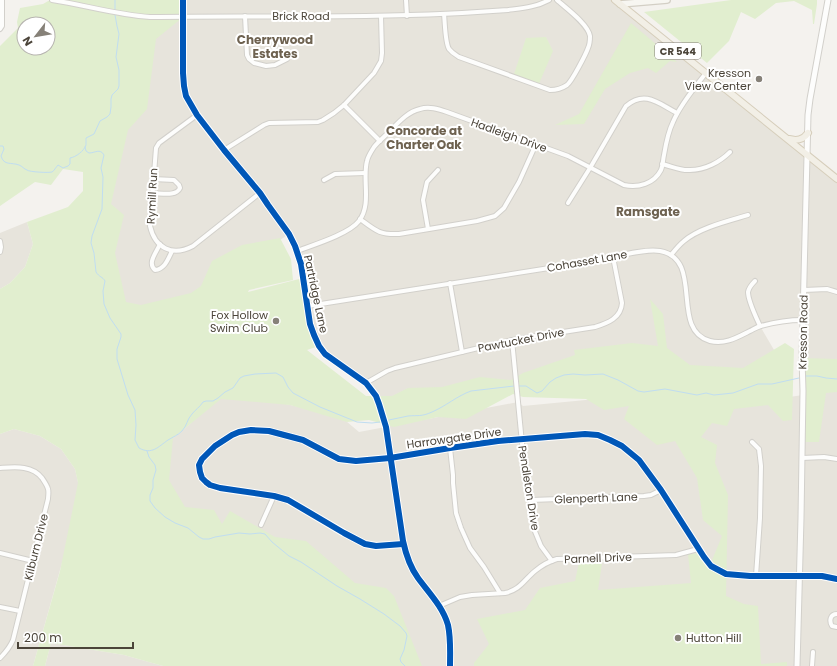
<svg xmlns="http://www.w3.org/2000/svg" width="837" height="666" viewBox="0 0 837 666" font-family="Poppins,sans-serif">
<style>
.residential{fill:#e7e4dc}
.green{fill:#e1eecf;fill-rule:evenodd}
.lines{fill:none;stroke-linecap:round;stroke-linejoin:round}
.stream{stroke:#c0ddf1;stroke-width:1}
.minor-casing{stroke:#d2d0cb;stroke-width:6}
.tertiary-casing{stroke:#d2d0cb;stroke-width:7}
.secondary-casing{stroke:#d3cfc5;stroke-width:8}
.primary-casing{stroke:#d6cebb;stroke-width:8}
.minor{stroke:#fdfdfc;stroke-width:4}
.tertiary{stroke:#fdfdfc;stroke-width:5}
.secondary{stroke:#f7f6f1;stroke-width:5.5}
.primary{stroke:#f2efe6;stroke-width:6}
.cycleway-casing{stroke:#fff;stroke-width:8}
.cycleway{stroke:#0057b8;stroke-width:6}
.poi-dot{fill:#868178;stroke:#fff;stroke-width:1.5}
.labels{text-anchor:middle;stroke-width:4;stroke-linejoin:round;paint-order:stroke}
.shield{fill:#fff;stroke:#817c74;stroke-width:1}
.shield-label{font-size:10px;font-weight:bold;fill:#4b4439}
.street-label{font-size:11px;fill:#4b4439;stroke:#fff}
.poi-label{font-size:11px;fill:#4b4439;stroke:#fff;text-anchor:end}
.neighbourhood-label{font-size:12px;font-weight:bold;fill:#6e6250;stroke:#fff}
</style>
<rect width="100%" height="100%" fill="#f4f2ee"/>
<g class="residential">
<path d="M183,0H615L837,179V666H405L206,539L149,457L182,431L227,391L340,416L359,432L518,402L523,406L596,399L694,411L803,395L804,320L760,326L777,355L722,379L512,382L379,404L370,388L325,354L314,335L301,264L289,234L177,309L123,322L107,277L111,151L150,17Z"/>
<path d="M27,222L33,244L25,267L10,283L0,289V233Z"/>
<path d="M14,429L40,436L61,449L75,469L80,491L78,506L33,666H0V434Z"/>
<path d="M51,643L124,655L163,666H45Z"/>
</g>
<g class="green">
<path d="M50,0H182V18L156,39L147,109L128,130L111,204L124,215L115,253L126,302L141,305L191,293L201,286L212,261L242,245L280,238L291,259L293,280L249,290L248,292L303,278L310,324L319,346L307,350L366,396H392L408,388L442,387L480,377L511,380L523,373L575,355L574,350L632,343L658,346L650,299L663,314L667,348L690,365L743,368L785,343L794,349L792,420L783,421L768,405L734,409L727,426L712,423L701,437L717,445L715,463L728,495L726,596L744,604L758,606L761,664L787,662V666H474V663L489,644L477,619L525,610L540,588L575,581L580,558L603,557L598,590L691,583L688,554L700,553L710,565L722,536L703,520L697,478L675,441L657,445L624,419L629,406L604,410L586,399L523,397L513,394L466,419L438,417L394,427L369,420L347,422L290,405L221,399L173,438L169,480L185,507L214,510L222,524L230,511L275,537L306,541L355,583L386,588L394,596L422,666H163L124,655L51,643L45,666H33L60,571L78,483L75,469L61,449L40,436L14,429L0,434V289L10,283L25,267L33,244L27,222L68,207L83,191V172L63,169L51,185L35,182L0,206V46L18,28L17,22L20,8L43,4ZM24,24H48V48H24Z"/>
<path d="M731,0H817V4L814,24H813L812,10L794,1L776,3L755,19L741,12L729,41L707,63L644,12Z"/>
<path d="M631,23L677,62L670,61L656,73L648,68L630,73L605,89L584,124L555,125L579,114Z"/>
<path d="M546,37L553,51L538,86L513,77L526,38Z"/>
<path d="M802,358L837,359V392L826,393L819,442H802Z"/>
</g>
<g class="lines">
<g class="stream">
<path d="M115,0V11"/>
<path d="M0,146H3L4,149L1,156C4,166 11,162 19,165C22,166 24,169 27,170C29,172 49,173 52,172C54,171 56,167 58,165L63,168L68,166L70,164V158C76,157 84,151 86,145C86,145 86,139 86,138L94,134L100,121L107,117L110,114L111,107V99L112,95L118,89L119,86V70L116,57L119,34L117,26L115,15"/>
<path d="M85,147L86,151L89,153C95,153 100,148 104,155L101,168L103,177L102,209L92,236L91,243L94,253L96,272C99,277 103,277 105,281L103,291L104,304L110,318L121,334V337L117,349V359L128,395L135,410L136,425L135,440L139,448C152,455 158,447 168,440C173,437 178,435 182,431C187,426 187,419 192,414C195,410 200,407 203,402L206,401H213L218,398L225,392L233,388L240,378L244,376L255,374L276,373L283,377L288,387L293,393L320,407L357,422L372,423L380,422"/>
<path d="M806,376H817L826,378L837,379"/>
<path d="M519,386H526L537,393L542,391L550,382L556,378L564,375L573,374L585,375L603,374L618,380L638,391L644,392L665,389L697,395L706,393L714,395L733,393L758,384H772L799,378"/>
<path d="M389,420C395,419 402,417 408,416C418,415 421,417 432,412C446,406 457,396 471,391L514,386"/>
<path d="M147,451L149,457L155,465L156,470L153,480V488L150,495V501L155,508L165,517L175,523L188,528L199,537L203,539H209L215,537L239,533L250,534L260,533L265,534L272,542L289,556L301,562L337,586L360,599L384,614L400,626L406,633L407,636L404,650L400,659L401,662L405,666"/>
</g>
<g class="minor-casing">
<g id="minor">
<path d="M52,0C85,5 117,15 150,17C254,15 358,19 462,13C478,12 493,11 508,10C523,8 536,7 549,0"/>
<path d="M183,0V73L184,86L186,96L197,115L224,150L260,193L268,205L289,234L295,246L301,264L310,324L314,335L319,346L325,354L366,383L376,396L379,404L386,427L403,541C406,555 410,567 418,578C429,593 443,607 448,625C451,639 450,653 450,666"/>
<path d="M406,0L407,16"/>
<path d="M444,14C445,23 445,42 449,49C452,53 456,55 459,57L550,90C556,90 561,89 567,85C572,81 586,54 588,48C590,44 590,39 590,36C588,24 566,8 557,0"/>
<path d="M245,16L247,55L249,59L254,63L266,66L275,65L287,59"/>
<path d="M0,29L2,26V0"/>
<path d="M344,105L380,141"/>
<path d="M197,115L159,143L156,148L150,226C155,248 172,257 193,246L260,193"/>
<path d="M224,150L264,125L269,123L318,122L323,120L334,113L344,105L374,73L381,61L382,53L381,16"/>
<path d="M662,164C671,166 681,171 690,170C705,170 720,162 730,152"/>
<path d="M324,180L335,174L365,173"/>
<path d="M152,193C161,193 176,197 180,188L179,185L174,180L153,179"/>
<path d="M568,203L590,168L626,106C645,90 658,103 677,113"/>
<path d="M360,219C375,230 379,235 399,234L477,221L495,216L504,208L519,182L536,144"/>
<path d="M428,229L423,200L427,182L438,170"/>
<path d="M0,241L1,247L0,252"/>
<path d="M160,244C156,253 147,263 155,270C165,269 168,259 172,251"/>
<path d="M297,251C313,245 349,234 359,221C372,204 362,180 367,161C368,156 371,152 374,147C378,142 384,137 389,132C398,123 407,112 420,109C429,106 438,109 447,112L568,156L624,185C638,188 654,184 661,170C663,165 663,159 664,155C666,143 668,132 673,122C680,105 695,87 706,73"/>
<path d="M671,255C675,250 679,245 684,241C699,228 728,221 748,215"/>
<path d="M755,281C752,284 749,287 748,292C748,301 756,317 760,326"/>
<path d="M450,283L462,352"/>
<path d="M804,290L827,289L837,292"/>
<path d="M308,306L600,260C615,257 645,248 660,251C705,259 669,330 710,341C725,345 738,337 750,331C754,329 757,327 761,326C775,322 789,320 803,320"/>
<path d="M512,340L525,474L531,500L534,529L541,546L552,561"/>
<path d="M366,383L387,371L395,368L512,340L595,327C608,323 621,318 622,303L613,257"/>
<path d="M752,442L759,449L761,466L760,518L756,576"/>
<path d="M450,448L453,475V483L456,513L461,528L470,548L484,567L500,593"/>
<path d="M802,458L824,457L837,459"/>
<path d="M0,468C15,467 32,465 42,478C44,481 47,485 48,489C49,492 48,496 48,499L13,640C10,647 6,652 0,658"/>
<path d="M531,500L644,496L651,495L661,490"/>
<path d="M261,525L274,496"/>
<path d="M403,544L376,546L365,544L344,533L288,500L274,496L220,488L210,485L206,482L202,478L200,472L199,465L202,459L215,446L232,435L239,432L251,430L269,431L303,440L339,459L356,461L390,458L450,448L498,441L585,434L598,435L610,440L622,446L639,460L661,490L704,557L711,566L726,574L750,576H822L837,579"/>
<path d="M0,553L33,561"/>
<path d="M439,606L460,597L472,595L505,593C520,590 524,580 535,571C541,566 550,561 557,559L676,555L698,549"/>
<path d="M0,607L20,611"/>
<path d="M837,614C830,614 829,621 832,626L837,627"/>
<path d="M812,666L813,652"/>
</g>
</g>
<g class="tertiary-casing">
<path id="tertiary" d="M797,666L801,518L803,391L802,358L808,115L810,99L828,0"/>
</g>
<g class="secondary-casing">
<path id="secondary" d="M620,4L667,0"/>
</g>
<g class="primary-casing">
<g id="primary">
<path d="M615,0L837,179"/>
<path d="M789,139C797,141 803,140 808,133"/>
</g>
</g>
<use href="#minor" class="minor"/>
<use href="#tertiary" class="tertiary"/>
<use href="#secondary" class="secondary"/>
<use href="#primary" class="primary"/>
<g class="cycleway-casing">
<g id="cycleway">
<path d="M183,0V73L184,86L186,96L197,115L224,150L260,193L268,205L289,234L295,246L301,264L310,324L314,335L319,346L325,354L366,383L376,396L379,404L386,427L403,541C406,555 410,567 418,578C429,593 443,607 448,625C451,639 450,653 450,666"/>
<path d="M403,544L376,546L365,544L344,533L288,500L274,496L220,488L210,485L206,482L202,478L200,472L199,465L202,459L215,446L232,435L239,432L251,430L269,431L303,440L339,459L356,461L390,458L450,448L498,441L585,434L598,435L610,440L622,446L639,460L661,490L704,557L711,566L726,574L750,576H822L837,579"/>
</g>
</g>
<use href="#cycleway" class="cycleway"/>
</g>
<g class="poi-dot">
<circle cx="759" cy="79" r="4"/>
<circle cx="276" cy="321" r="4"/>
<circle cx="678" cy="638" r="4"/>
</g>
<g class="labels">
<rect class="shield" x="655" y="43" width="46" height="16" rx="3"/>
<g class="shield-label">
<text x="678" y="55">CR 544</text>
</g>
<g class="street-label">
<text x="301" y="20">Brick Road</text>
<text transform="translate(509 135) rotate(20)" y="4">Hadleigh Drive</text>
<text transform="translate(152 196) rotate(-87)" y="4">Rymill Run</text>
<text transform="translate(587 261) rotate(-10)" y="4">Cohasset Lane</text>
<text transform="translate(316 294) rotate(78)" y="4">Partridge Lane</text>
<text transform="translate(803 332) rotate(-89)" y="4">Kresson Road</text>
<text transform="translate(521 340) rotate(-11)" y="4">Pawtucket Drive</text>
<text transform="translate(454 438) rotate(-8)" y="4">Harrowgate Drive</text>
<text transform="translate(529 488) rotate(81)" y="4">Pendleton Drive</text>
<text transform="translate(596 498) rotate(-2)" y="4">Glenperth Lane</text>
<text transform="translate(36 547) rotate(-76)" y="4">Kilburn Drive</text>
<text transform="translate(598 558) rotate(-2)" y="4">Parnell Drive</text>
</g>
<g class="poi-label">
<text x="751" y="77">Kresson<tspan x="751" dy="13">View Center</tspan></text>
<text x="268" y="319">Fox Hollow<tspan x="268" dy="13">Swim Club</tspan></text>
<text x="686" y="642" text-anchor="start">Hutton Hill</text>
</g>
<g class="neighbourhood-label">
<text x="275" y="44">Cherrywood<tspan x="275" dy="14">Estates</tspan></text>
<text x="424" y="135">Concorde at<tspan x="424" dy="14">Charter Oak</tspan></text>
<text x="648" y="216">Ramsgate</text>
</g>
</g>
<g transform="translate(36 36) rotate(239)"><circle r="19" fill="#ffffff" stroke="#b7b4b0"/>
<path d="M0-3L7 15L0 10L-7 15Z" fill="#868178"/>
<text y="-6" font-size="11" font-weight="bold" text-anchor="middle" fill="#4b4439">N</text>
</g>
<path d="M18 642v6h115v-6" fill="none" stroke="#4b4439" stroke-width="2"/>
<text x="24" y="642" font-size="12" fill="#4b4439" stroke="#ffffff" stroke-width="3" paint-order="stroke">200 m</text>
</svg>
